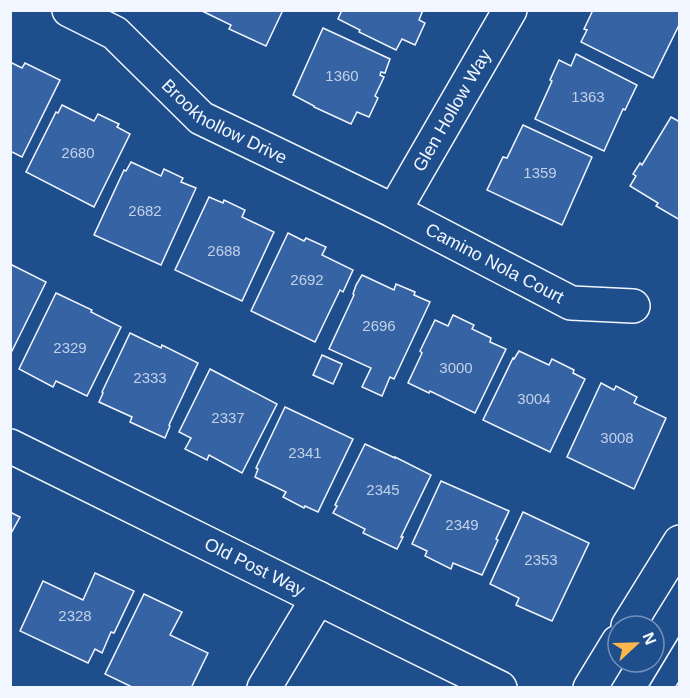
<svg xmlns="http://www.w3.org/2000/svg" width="690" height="698" viewBox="0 0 690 698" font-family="Helvetica,sans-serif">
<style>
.building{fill:#3563a3;stroke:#f2f6ff;stroke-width:1.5}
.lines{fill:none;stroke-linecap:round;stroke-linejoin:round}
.minor-casing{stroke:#f2f6ff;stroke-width:36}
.major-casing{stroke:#f2f6ff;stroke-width:36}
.minor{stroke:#1f4e8c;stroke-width:33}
.major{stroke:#1f4e8c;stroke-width:33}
.tram{stroke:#f2f6ff;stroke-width:1.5}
.labels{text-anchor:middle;stroke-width:4.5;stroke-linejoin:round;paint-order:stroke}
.number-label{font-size:15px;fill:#c3d1e8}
.street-label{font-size:18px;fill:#f2f6ff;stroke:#1f4e8c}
</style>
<rect width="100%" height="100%" fill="#1f4e8c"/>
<g class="building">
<path d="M283,10L266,46L229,29L231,25L202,11Z"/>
<path d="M342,10H423L419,20L425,23L415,45L402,39L396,50L359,32L360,30L338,19Z"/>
<path d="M593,10H680V23L653,78L581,42L587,30L584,29Z"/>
<path d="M323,28L390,59L385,73L381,72L380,75L384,77L375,96L378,98L369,117L357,112L351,124L314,107V106L293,95Z"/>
<path d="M576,54L637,85L625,110L623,109L604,151L535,119L552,81L550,80L559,60L571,66Z"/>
<path d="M10,62L22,68L25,63L60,80L22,157L10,151Z"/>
<path d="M62,105L94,121L98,114L119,124L117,127L130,134L94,207L26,172L56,112L58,113Z"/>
<path d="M671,117L680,122V220L656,206L658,203L630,186L636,176L633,174L640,163L642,165Z"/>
<path d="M523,125L592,157L562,225L487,190L503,157L507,158Z"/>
<path d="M131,162L161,176L164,169L183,178L181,182L196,188L161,265L94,235L124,170L126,171Z"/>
<path d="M209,197L223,203L224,200L245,210L242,217L274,232L242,301L175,270Z"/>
<path d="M288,233L304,241L306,238L326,247L322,255L353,270L343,292L340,290L315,342L251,311Z"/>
<path d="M10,264L46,282L10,355Z"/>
<path d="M362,275L394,290L396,284L415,292L414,295L430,302L394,379L390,377L382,396L362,387L371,368L329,349L354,295L353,294L356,285Z"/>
<path d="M56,293L92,310L91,312L121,327L87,396L56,381L53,387L19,369Z"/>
<path d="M453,315L474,325L472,329L491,338L490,342L506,349L475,413L430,391L429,393L408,383L422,353L420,351L435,320L448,326Z"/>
<path d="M130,333L161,348L162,345L198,363L169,425L170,426L165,438L130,422L132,417L99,402L103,393L102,392Z"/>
<path d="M519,351L549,365L552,359L574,370L573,373L585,379L550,452L483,420L513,358L514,359Z"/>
<path d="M322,355L342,364L333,384L313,375Z"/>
<path d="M210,369L277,404L242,473L209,455L207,460L185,449L191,438L179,432Z"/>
<path d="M601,383L614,390L616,386L637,397L634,403L666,418L634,489L567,457Z"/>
<path d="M285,407L353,439L318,512L305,506L304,508L283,497L286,492L255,477L258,469L256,468Z"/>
<path d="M365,444L395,458V457L431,475L401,537H403L397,549L363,533L365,529L333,513L337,506L335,505Z"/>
<path d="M441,481L509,511L496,539L498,540L482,575L453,563L451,569L425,556L427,551L412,544Z"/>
<path d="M10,512L20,517L10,535Z"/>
<path d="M523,512L589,543L552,621L516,605L519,598L490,584Z"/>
<path d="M95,573L134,591L114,633L111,632L102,653L95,649L88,663L20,631L43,581L83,600Z"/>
<path d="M144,594L182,612L170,635L208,653L191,688H134L105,674Z"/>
</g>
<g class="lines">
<g class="minor-casing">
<g id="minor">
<path id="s1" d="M69,10L115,33L201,118L394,211L571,303L633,306"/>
<path id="s2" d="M394,211L510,10"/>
<path id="s3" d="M10,446L500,688"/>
<path d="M264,688L318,598"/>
</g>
</g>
<g class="major-casing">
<g id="major">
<path d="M628,626L680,542"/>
<path d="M590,688L618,642"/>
</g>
</g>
<use href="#minor" class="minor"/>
<use href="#major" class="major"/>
<g class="tram">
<path d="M648,688L680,635"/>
<path d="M675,688L680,680"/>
</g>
</g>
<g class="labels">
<g class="number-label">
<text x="342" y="81">1360</text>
<text x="588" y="102">1363</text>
<text x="78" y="158">2680</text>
<text x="540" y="178">1359</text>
<text x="145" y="216">2682</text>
<text x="224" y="256">2688</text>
<text x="307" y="285">2692</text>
<text x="379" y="331">2696</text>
<text x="70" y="353">2329</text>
<text x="456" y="373">3000</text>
<text x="150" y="383">2333</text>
<text x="534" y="404">3004</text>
<text x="228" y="423">2337</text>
<text x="617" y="443">3008</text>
<text x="305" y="458">2341</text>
<text x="383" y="495">2345</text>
<text x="462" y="530">2349</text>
<text x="541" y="565">2353</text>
<text x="75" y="621">2328</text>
</g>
<g class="street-label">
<text dy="6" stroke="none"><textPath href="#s2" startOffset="116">Glen Hollow Way</textPath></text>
<text dy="6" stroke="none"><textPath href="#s1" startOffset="194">Brookhollow Drive</textPath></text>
<text dy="6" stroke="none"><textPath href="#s1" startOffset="500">Camino Nola Court</textPath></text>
<text dy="6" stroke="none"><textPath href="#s3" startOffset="273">Old Post Way</textPath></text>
</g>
</g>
<rect width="690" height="698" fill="none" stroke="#f2f6ff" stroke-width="24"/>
<g transform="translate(636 644) rotate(68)"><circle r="28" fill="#1f4e8c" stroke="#7391ba" stroke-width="1.5"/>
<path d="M0-4.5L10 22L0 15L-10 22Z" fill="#ffb74d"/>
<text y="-9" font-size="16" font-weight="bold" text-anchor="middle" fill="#f2f6ff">N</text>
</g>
</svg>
